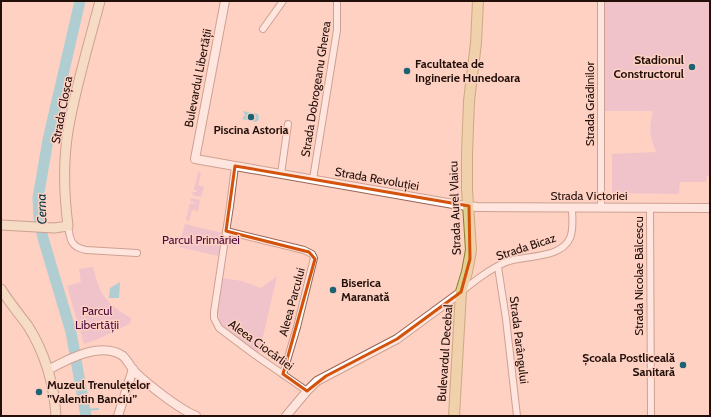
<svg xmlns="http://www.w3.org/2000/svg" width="711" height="417" viewBox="0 0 711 417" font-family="Cabin,sans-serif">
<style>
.green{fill:#dfb2d2}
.water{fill:#52c8e5}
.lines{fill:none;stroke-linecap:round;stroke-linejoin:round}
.stream{stroke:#52c8e5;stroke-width:2}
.river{stroke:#52c8e5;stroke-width:11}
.minor-casing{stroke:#966556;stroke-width:8}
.tertiary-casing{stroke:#966556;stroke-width:10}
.secondary-casing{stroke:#966556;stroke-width:11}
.primary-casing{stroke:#8f7a32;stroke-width:12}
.minor{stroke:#fff;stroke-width:6}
.tertiary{stroke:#fff;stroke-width:8}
.secondary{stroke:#efe8c8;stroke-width:9}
.primary{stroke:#dfd191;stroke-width:10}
.marked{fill:none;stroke:#d4520c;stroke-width:3;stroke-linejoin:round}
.poi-dot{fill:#1c6273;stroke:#fed1c3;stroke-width:1.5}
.labels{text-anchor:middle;stroke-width:3;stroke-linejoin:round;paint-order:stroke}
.poi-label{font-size:12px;font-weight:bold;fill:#220f09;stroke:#fed1c3;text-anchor:start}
.street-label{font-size:12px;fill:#220f09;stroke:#fed1c3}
.park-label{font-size:12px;fill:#4b093e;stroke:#fed1c3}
.water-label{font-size:13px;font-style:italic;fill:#003642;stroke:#fed1c3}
</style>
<rect width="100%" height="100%" fill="#fed1c3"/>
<g class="green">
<path d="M604,1H710V176H707L706,182H680L679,194L612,193V154L656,152C649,133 649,129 653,111H603Z"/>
<path d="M198,172L201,173L198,185L204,187L201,197L192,195L193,192H197V191L194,190Z"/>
<path d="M191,198L200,200L198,211L192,210L189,221L186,220L190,203L194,204L195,203L190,201Z"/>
<path d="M185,224L223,233L218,256L179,247Z"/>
<path d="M93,267C100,296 106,303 131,318V321L129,324L98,339L84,344L67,286L81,282L79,269Z"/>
<path d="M277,276L259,354L224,328C213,314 220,294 222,278L242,281L261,288Z"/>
</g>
<g class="water">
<path d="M243,111L258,114L259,119L256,122L242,119L245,115Z"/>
<path d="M120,282L119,298H109L110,288Z"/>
</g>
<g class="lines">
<path class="stream" d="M86,410L98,409"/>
<path class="river" d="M80,1L48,140L38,198L39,218L43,238L71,332L86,416"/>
<g class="minor-casing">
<g id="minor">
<path d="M263,29L283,1"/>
<path d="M235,166L230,206L214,312V318L219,328L255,355L307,391"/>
<path d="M281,174L288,124"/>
<path d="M313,179L337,30V1"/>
<path d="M601,208V1"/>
<path d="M650,208L651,416"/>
<path d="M68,226C70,240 71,247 86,250L137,253"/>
<path d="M226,231L304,250L312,254L314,258L297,327L283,374"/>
<path d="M498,267L506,319L517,416"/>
<path d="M462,291C476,280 490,269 506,262C525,255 561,259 570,238C574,229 572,217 572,208"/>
</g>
</g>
<g class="tertiary-casing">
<g id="tertiary">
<path d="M225,1L195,159L459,205L477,207L710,208"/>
<path d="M48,370C68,359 101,341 123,356C128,361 131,368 136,373C150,386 179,409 196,416"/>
<path d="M118,416L133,369"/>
<path d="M286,416L307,391L317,381L397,339L461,292"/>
</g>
</g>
<g class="secondary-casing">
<g id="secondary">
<path d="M1,225L54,228L68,226C64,195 63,162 68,131C75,89 89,43 100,1"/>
<path d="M1,289C9,302 19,314 28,326C45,353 54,385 56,416"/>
</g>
</g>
<g class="primary-casing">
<path id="primary" d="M454,416L461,292L467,272L471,250L467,189V154L469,101L476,43L478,1"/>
</g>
<use href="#minor" class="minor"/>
<use href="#tertiary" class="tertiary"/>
<use href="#secondary" class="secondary"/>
<use href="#primary" class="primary"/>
</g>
<path d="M0 0H711V417H0ZM235,166L469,206L470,259L461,292L397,339L326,376L307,391L283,374L315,259L309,252L226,231Z" fill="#fed1c3" fill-opacity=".55" fill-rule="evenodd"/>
<path class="marked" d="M235,166L469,206L470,259L461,292L397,339L326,376L307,391L283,374L315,259L309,252L226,231Z"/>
<g class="poi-dot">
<circle cx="692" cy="67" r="4"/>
<circle cx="407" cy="71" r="4"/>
<circle cx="251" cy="117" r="4"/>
<circle cx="333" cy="290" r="4"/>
<circle cx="683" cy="365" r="4"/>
<circle cx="39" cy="392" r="4"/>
</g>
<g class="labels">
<g class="poi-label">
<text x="684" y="64" text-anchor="end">Stadionul<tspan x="684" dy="14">Constructorul</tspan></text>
<text x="415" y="68">Facultatea de<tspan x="415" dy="14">Inginerie Hunedoara</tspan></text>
<text x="251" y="134" text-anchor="middle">Piscina Astoria</text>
<text x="341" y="287">Biserica<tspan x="341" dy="14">Maranată</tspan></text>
<text x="675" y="362" text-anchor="end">Școala Postliceală<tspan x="675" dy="14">Sanitară</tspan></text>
<text x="47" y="389">Muzeul Trenulețelor<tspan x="47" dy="14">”Valentin Banciu”</tspan></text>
</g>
<g class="street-label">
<text transform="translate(198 78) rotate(-79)" y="4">Bulevardul Libertății</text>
<text transform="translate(316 89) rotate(-81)" y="4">Strada Dobrogeanu Gherea</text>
<text transform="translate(590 104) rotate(-90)" y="4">Strada Grădinilor</text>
<text transform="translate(62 110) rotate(-79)" y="4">Strada Cloșca</text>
<text transform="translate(377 179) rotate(10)" y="4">Strada Revoluției</text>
<text x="589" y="200">Strada Victoriei</text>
<text transform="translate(455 208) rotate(-92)" y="4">Strada Aurel Vlaicu</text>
<text transform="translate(526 247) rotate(-18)" y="4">Strada Bicaz</text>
<text transform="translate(639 276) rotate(-90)" y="4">Strada Nicolae Bălcescu</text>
<text transform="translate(292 302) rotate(-75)" y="4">Aleea Parcului</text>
<text transform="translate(519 340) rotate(83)" y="4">Strada Parângului</text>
<text transform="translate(261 345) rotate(36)" y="4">Aleea Ciocârliei</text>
<text transform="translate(445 353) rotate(-86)" y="4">Bulevardul Decebal</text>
</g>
<g class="park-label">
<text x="201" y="244">Parcul Primăriei</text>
<text x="97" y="315">Parcul<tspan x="97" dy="14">Libertății</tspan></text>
</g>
<g class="water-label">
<text transform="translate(41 209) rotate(-92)" y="5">Cerna</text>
</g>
</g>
<rect width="711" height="417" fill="none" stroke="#220f09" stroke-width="4"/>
</svg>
